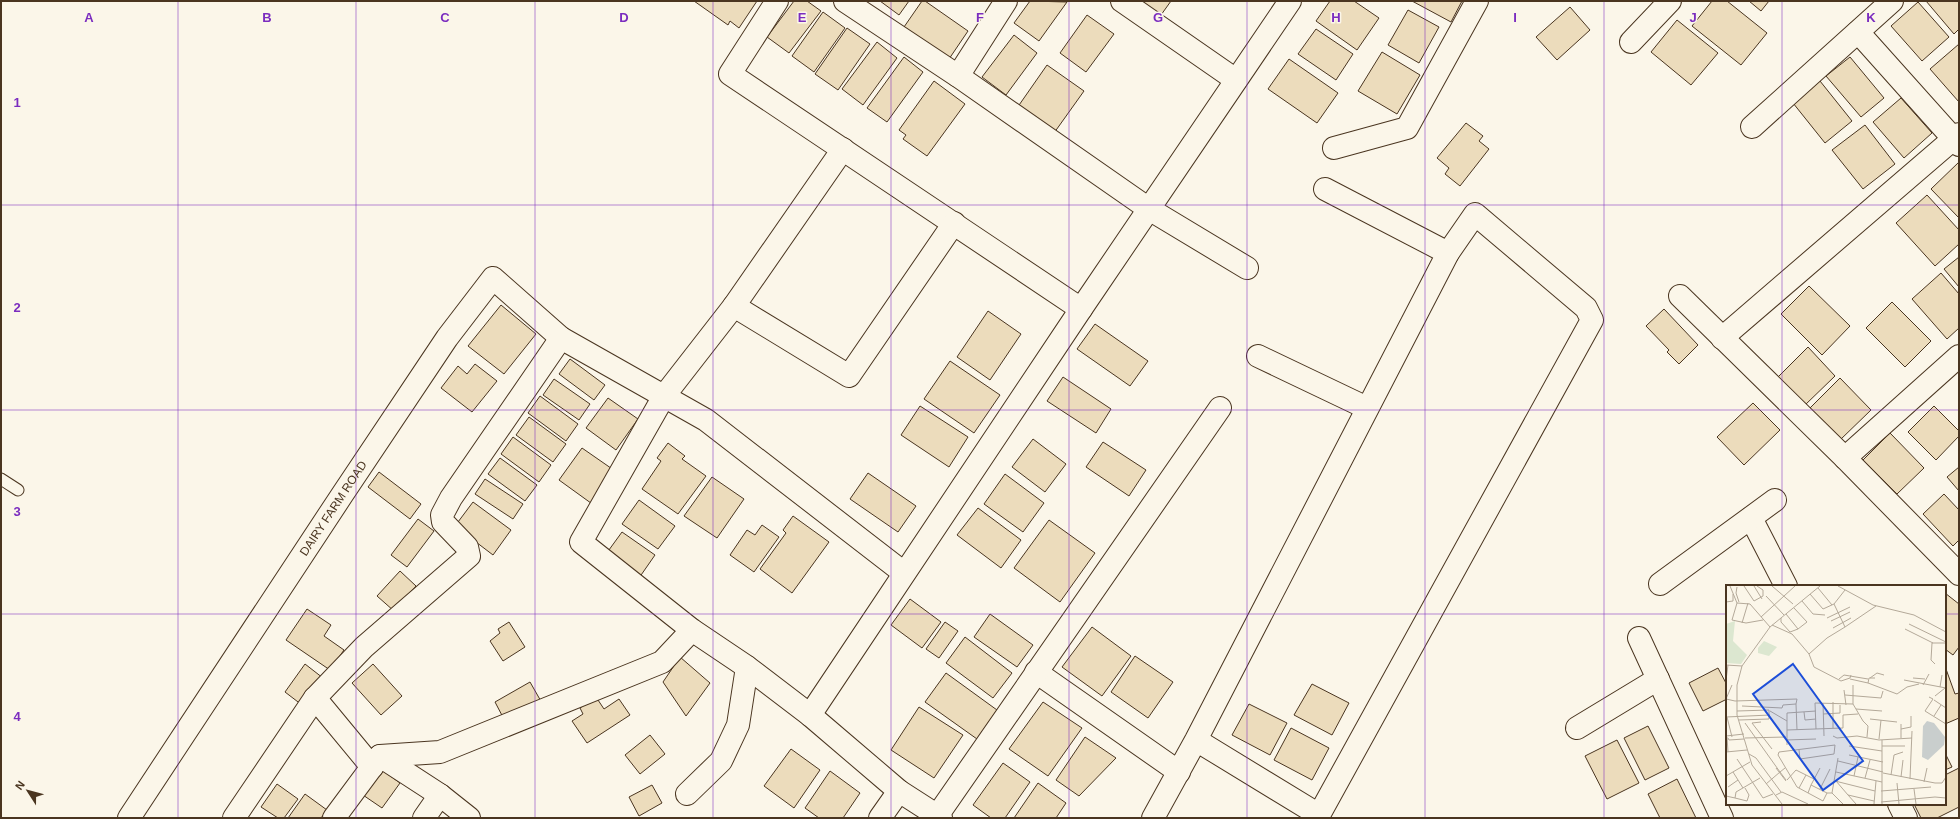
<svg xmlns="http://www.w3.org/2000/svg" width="1960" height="819" viewBox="0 0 1960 819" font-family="Helvetica,sans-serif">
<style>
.building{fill:#ecdcbc;stroke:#4a3520}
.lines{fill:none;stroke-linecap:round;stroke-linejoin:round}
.service-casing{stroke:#4a3520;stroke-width:13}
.minor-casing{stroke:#4a3520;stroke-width:24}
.service{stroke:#fbf6e9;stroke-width:11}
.minor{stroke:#fbf6e9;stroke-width:22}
.grid{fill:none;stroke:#7b2cbf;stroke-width:1;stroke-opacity:0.55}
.labels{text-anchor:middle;stroke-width:3;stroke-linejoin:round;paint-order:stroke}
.street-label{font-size:12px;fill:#4a3520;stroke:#fbf6e9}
.inset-road{fill:none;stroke:#b4a999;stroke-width:1}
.view{fill:#1d4ed8;fill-opacity:0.15;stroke:#1d4ed8;stroke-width:2}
.inset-edge{fill:none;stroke:#4a3520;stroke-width:2}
.grid-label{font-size:13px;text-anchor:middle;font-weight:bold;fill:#7b2cbf;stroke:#fbf6e9;stroke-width:3;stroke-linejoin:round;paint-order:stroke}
</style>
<rect width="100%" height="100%" fill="#fbf6e9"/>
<g class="building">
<path d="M694,1H757L739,28L730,21L728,25Z"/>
<path d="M794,1H807L821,11L789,53L767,37Z"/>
<path d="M880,1H909L899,15Z"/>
<path d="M922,1H925L968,31L949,59L904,27Z"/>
<path d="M1030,1L1067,2L1039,41L1014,23Z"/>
<path d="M1140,1H1171L1161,15Z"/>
<path d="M1330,1H1354L1379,18L1357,50L1316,21Z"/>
<path d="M1412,1H1462L1451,22Z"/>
<path d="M1712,1H1727L1767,33L1741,65L1692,26Z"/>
<path d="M1749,1H1769L1761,11Z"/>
<path d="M1926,1H1959V29L1954,34Z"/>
<path d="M1918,2L1949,37L1922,61L1891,26Z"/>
<path d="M1570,7L1590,30L1557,60L1536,37Z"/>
<path d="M1408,10L1439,27L1419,63L1388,45Z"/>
<path d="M823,12L845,28L814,72L792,56Z"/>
<path d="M1087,15L1114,34L1086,72L1060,53Z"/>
<path d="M1677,20L1718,53L1691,85L1651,52Z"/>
<path d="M847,28L870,44L838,90L815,74Z"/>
<path d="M1316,29L1353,54L1336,80L1298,54Z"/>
<path d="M1014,35L1037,53L1006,95L982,77Z"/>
<path d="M877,42L897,58L863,105L842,89Z"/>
<path d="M1959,44V102L1930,69Z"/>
<path d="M1382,52L1420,75L1397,114L1358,91Z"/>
<path d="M904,57L923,72L887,122L867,108Z"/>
<path d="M1850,57L1884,98L1861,117L1826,76Z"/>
<path d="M1289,59L1338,93L1317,123L1268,89Z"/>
<path d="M1047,65L1084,91L1054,133L1017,108Z"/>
<path d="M934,81L965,104L927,156L903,139L906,135L899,130Z"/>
<path d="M1820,81L1852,121L1825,143L1793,103Z"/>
<path d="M1901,98L1932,133L1904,158L1873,122Z"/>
<path d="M1466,123L1483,136L1479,141L1489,149L1460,186L1445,174L1449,168L1437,158Z"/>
<path d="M1865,125L1895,164L1863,189L1832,150Z"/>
<path d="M1959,162V218L1931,189Z"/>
<path d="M1927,195L1959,230V244L1935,266L1896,223Z"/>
<path d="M1959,257V287L1944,269Z"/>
<path d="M1941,273L1959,294V328L1947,339L1912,299Z"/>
<path d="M1809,286L1850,326L1822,355L1781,314Z"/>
<path d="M1892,302L1931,341L1905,367L1866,328Z"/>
<path d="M501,305L536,334L504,374L468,346Z"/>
<path d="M1664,309L1698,345L1679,364L1667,352L1669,350L1646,326Z"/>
<path d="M988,311L1021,334L990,380L957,357Z"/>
<path d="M1095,324L1148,361L1130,386L1077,349Z"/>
<path d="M1808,347L1835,376L1804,406L1777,378Z"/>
<path d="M570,359L605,385L594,400L559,374Z"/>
<path d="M950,361L1000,395L974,433L924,399Z"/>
<path d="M475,364L497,381L472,412L441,388L458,366L467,374Z"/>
<path d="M1063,377L1111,409L1096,433L1047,401Z"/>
<path d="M1840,378L1871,410L1840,440L1810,408Z"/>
<path d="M554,379L590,404L579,420L543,395Z"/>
<path d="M540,396L578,424L566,441L528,413Z"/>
<path d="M608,398L638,419L616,450L586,428Z"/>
<path d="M1753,403L1780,430L1744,465L1717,437Z"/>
<path d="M920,406L968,437L949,467L901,435Z"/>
<path d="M1934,406L1959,431V436L1936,460L1908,432Z"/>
<path d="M529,417L566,444L553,462L516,435Z"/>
<path d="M1890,433L1924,468L1897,494L1863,460Z"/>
<path d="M513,437L551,465L539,482L501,454Z"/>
<path d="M1033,439L1066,464L1045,492L1012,467Z"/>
<path d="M1103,442L1146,470L1129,496L1086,467Z"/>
<path d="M668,443L685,456L682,459L706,476L678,514L642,489L661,461L657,458Z"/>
<path d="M582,448L618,473L595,506L559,480Z"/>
<path d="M500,458L537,485L525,501L488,474Z"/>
<path d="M1959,467V491L1947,477Z"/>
<path d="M379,472L421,504L410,519L368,487Z"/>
<path d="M868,473L916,506L898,532L850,499Z"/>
<path d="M1005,474L1044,503L1023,532L984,504Z"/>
<path d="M712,477L744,499L717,538L684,516Z"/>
<path d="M485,479L523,504L513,519L475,494Z"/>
<path d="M1944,494L1959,510V540L1953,546L1923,514Z"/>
<path d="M639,500L675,526L658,549L622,524Z"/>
<path d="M473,502L511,530L493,555L455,526Z"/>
<path d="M978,508L1021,540L1001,568L957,535Z"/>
<path d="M793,516L829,542L792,593L760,569L786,533L783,530Z"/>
<path d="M418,519L434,531L407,567L391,555Z"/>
<path d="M1049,520L1095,553L1060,602L1014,568Z"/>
<path d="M762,525L779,537L754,572L730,555L747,530L755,535Z"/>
<path d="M622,532L655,555L639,578L606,554Z"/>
<path d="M400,571L416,586L394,611L377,596Z"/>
<path d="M1945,593L1959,604V647L1953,655L1945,649Z"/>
<path d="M910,599L941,622L922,648L891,625Z"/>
<path d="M307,609L331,625L324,636L344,650L330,670L286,640Z"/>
<path d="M990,614L1033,645L1017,667L974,637Z"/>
<path d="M509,622L525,647L503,661L490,641L500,633L498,629Z"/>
<path d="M945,622L958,631L939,658L926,649Z"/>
<path d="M1092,627L1131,656L1102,696L1062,667Z"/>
<path d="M965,637L1012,673L993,698L946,663Z"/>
<path d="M1135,656L1173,682L1148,718L1111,692Z"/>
<path d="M680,657L710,683L686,716L663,682Z"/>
<path d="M305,664L323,678L302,705L285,692Z"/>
<path d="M373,664L402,696L381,715L352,683Z"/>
<path d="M1718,668L1727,685V699L1703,711L1689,683Z"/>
<path d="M1946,669L1955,694L1959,693V718L1945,724Z"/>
<path d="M946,673L997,710L977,739L925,702Z"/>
<path d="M530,682L542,703L506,723L495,702Z"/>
<path d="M1312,684L1349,703L1332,735L1294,715Z"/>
<path d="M596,697L604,709L619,699L630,715L587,743L572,721L583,714L580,708Z"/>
<path d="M1043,702L1082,728L1048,776L1009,749Z"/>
<path d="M1249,704L1287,723L1270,755L1232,735Z"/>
<path d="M919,707L963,735L934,778L891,750Z"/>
<path d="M1648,726L1669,768L1645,780L1624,738Z"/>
<path d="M1291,728L1329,748L1312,780L1274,760Z"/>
<path d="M650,735L665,754L640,774L625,755Z"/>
<path d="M1085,737L1116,758L1079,796L1056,780Z"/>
<path d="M1617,740L1639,783L1607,799L1585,756Z"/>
<path d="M791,749L820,770L794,808L764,786Z"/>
<path d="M1945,753L1952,767L1945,770Z"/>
<path d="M1003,763L1030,782L1005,818H991L973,805Z"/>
<path d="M378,767L400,783L382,808L360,793Z"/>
<path d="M1959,768V807L1937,818H1921L1914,804H1945V775Z"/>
<path d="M830,771L860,793L843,818H819L805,808Z"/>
<path d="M1677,779L1696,818H1660L1648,794Z"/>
<path d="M1038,783L1066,803L1056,818H1014Z"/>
<path d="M277,784L298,799L284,818H278L261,807Z"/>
<path d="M652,785L662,803L639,816L629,797Z"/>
<path d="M305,794L327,810L321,818H288Z"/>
</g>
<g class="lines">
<g class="service-casing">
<path id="service" d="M1,479L18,490"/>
</g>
<g class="minor-casing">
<g id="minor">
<path d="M777,1L730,74L1081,309"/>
<path d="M845,1L958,76L1149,209L1247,268"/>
<path d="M1122,1L1236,80"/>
<path d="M1858,32L1959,145"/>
<path d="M1631,42L1670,1"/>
<path d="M958,76L1006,1"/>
<path d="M1752,127L1892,1"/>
<path d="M1334,148L1407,128L1477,1"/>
<path d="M843,149L734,306L664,396L581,542L692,630L747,667L810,715L899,791L941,818"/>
<path d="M1325,189L1448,253"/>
<path d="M1680,296L1845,458L1959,574"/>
<path d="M734,306L849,376L954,223"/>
<path d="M1722,338L1959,134"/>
<path d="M1258,356L1367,408"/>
<path d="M1845,458L1959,356"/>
<path d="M1751,518L1786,586"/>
<path d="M1660,584L1775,500"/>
<path d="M1639,638L1722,818"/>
<path d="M1036,672L1179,772"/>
<path d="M315,698L372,767"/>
<path d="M810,715L1081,309L1290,1"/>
<path d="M1577,728L1658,679"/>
<path d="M380,756L440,752L662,662L692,630"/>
<path d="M687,794L721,761L738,725L747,667"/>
<path d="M1899,804L1906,818"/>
<path d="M937,816L1220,408"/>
<path id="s1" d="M129,818L342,495L447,338L493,278L561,338"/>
<path d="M234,818L315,698L364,647L469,556L467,547L443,522L442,515L451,498L561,338L706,420L904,573"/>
<path d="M334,818L380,756L440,795L469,818"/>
<path d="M424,818L440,795"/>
<path d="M880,818L899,791"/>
<path d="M1153,818L1196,740L1448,253L1475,214L1586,308L1592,320L1319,815L1196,740"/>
</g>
</g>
<use href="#service" class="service"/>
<use href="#minor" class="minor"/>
</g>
<path class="grid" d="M178,1V818M356,1V818M535,1V818M713,1V818M891,1V818M1069,1V818M1247,1V818M1425,1V818M1604,1V818M1782,1V586M1,205H1959M1,410H1959M1,614H1727M1945,614H1959M1782,804V818"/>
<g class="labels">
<g class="street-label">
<text dy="4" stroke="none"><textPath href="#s1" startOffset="371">DAIRY FARM ROAD</textPath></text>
</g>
</g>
<g transform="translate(1726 585)">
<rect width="220" height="220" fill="#fbf6e9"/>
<path d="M38,56L51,62L43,71L32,68V63Z" fill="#dce7d0"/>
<path d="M9,36L7,56L21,70L15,79L0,78V39Z" fill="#dce7d0"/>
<path d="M201,136L208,138L219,152L218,160L202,175L196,172L197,141Z" fill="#c9cecd"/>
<path class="inset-road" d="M4,1L11,18L24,19L44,42M18,1L28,16L37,11V5L31,1M28,1L36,14M46,1L67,19M112,1L147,20L188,30L220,47M11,2L10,8L13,17M92,3L106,20M84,9L97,24L108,19L119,42L101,53L83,69L88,82L115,96L124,93L125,90M40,11L58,30M76,16L87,29L99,30M0,17L7,16V9M11,18L6,35L20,38L37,35M108,19L119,5M60,29L72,44L81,37L68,23M35,32L69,1M55,33V37L64,47L72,44M101,33L124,22M105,36L124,27M16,38L22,18M183,39L220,57M46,40L66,49L83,69M119,42L150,21M107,43L125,33M179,44L207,58M209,79L205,75L206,58H220M0,80L16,81M220,91V105M144,93L151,88L158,90M149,93H143L142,98L171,109L181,102L193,99M187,93L199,94M113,94L118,90L142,94M124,94L142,98M0,95L2,80M178,95L220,103M127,100V119M197,100L203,89M214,102L216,90M118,105L120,120M119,110L155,113L157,106M209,111L219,103M203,112L207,114L199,126L220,139M0,114L9,116L71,114L70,119M0,114L6,100M208,115L220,123M107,117V143M97,118L98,151M16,121L56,123L57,120L70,119L71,145M130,124L156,126M11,126L43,125V134L13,135M44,126L61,136M78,127L79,135L90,134M97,129L114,128V120M208,131L215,120M0,132L44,130M1,132L6,152M144,134L171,137M35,137L26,138L46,164M19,138L54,187L40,199M175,139V153M90,144L89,118L127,119L137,136L142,141L141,152M175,144L185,142V131M61,145L117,143V130L132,129M0,151L18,149M107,151L111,153L131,151L153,155L186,153M1,152L2,167M2,153L3,155L18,154M19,153L60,152M153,154L155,135M60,155L90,154M156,155V219M61,160V128L90,126M123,161L156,166M156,161H179M73,165L74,174L108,169L109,160L53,167L52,170L71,202L97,216L101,208H106M0,167L21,165M23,169L30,173L55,207M123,170L157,177M112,173L106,208L117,219M11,174L37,213L47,209M112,176L157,187M50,183L60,196M59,183L54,187L60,195M7,187L17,203M110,187L156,197M157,188L209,198H216L220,192M165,190L168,170L177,167M0,191L24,177M128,191L132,172M175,192L177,175M139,193L144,175M184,194L186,146M61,195L70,185L88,194M109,196L149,206M110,196L122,210M198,197L201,183M171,198L173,219M85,200L94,183M2,202L12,195M73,203L80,190M94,204L104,184M188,204L190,219M155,206L205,202M82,208L85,200L101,208M50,210L56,207L82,219M0,211L9,213L10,207L34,193M9,213L21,216L23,210L19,203M155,217L209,212L220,213M56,219L26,180L11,130V100L16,81L44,42L94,1M130,219L122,210L148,216M148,219L150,196"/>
<path class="view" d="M67,79L137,176L97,205L27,109Z"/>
<rect width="220" height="220" class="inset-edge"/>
</g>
<g class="grid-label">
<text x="89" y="22">A</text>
<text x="267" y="22">B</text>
<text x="445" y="22">C</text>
<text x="624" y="22">D</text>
<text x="802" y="22">E</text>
<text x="980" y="22">F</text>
<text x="1158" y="22">G</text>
<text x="1336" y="22">H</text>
<text x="1515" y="22">I</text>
<text x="1693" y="22">J</text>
<text x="1871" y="22">K</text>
<text x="17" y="107">1</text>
<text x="17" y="312">2</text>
<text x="17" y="516">3</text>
<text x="17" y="721">4</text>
</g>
<rect width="1960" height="819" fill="none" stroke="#4a3520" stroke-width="4"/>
<g transform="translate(28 791) rotate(306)" stroke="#fbf6e9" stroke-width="3" paint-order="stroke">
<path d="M0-3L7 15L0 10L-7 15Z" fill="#4a3520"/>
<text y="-6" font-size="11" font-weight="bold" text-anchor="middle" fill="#4a3520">N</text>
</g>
</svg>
